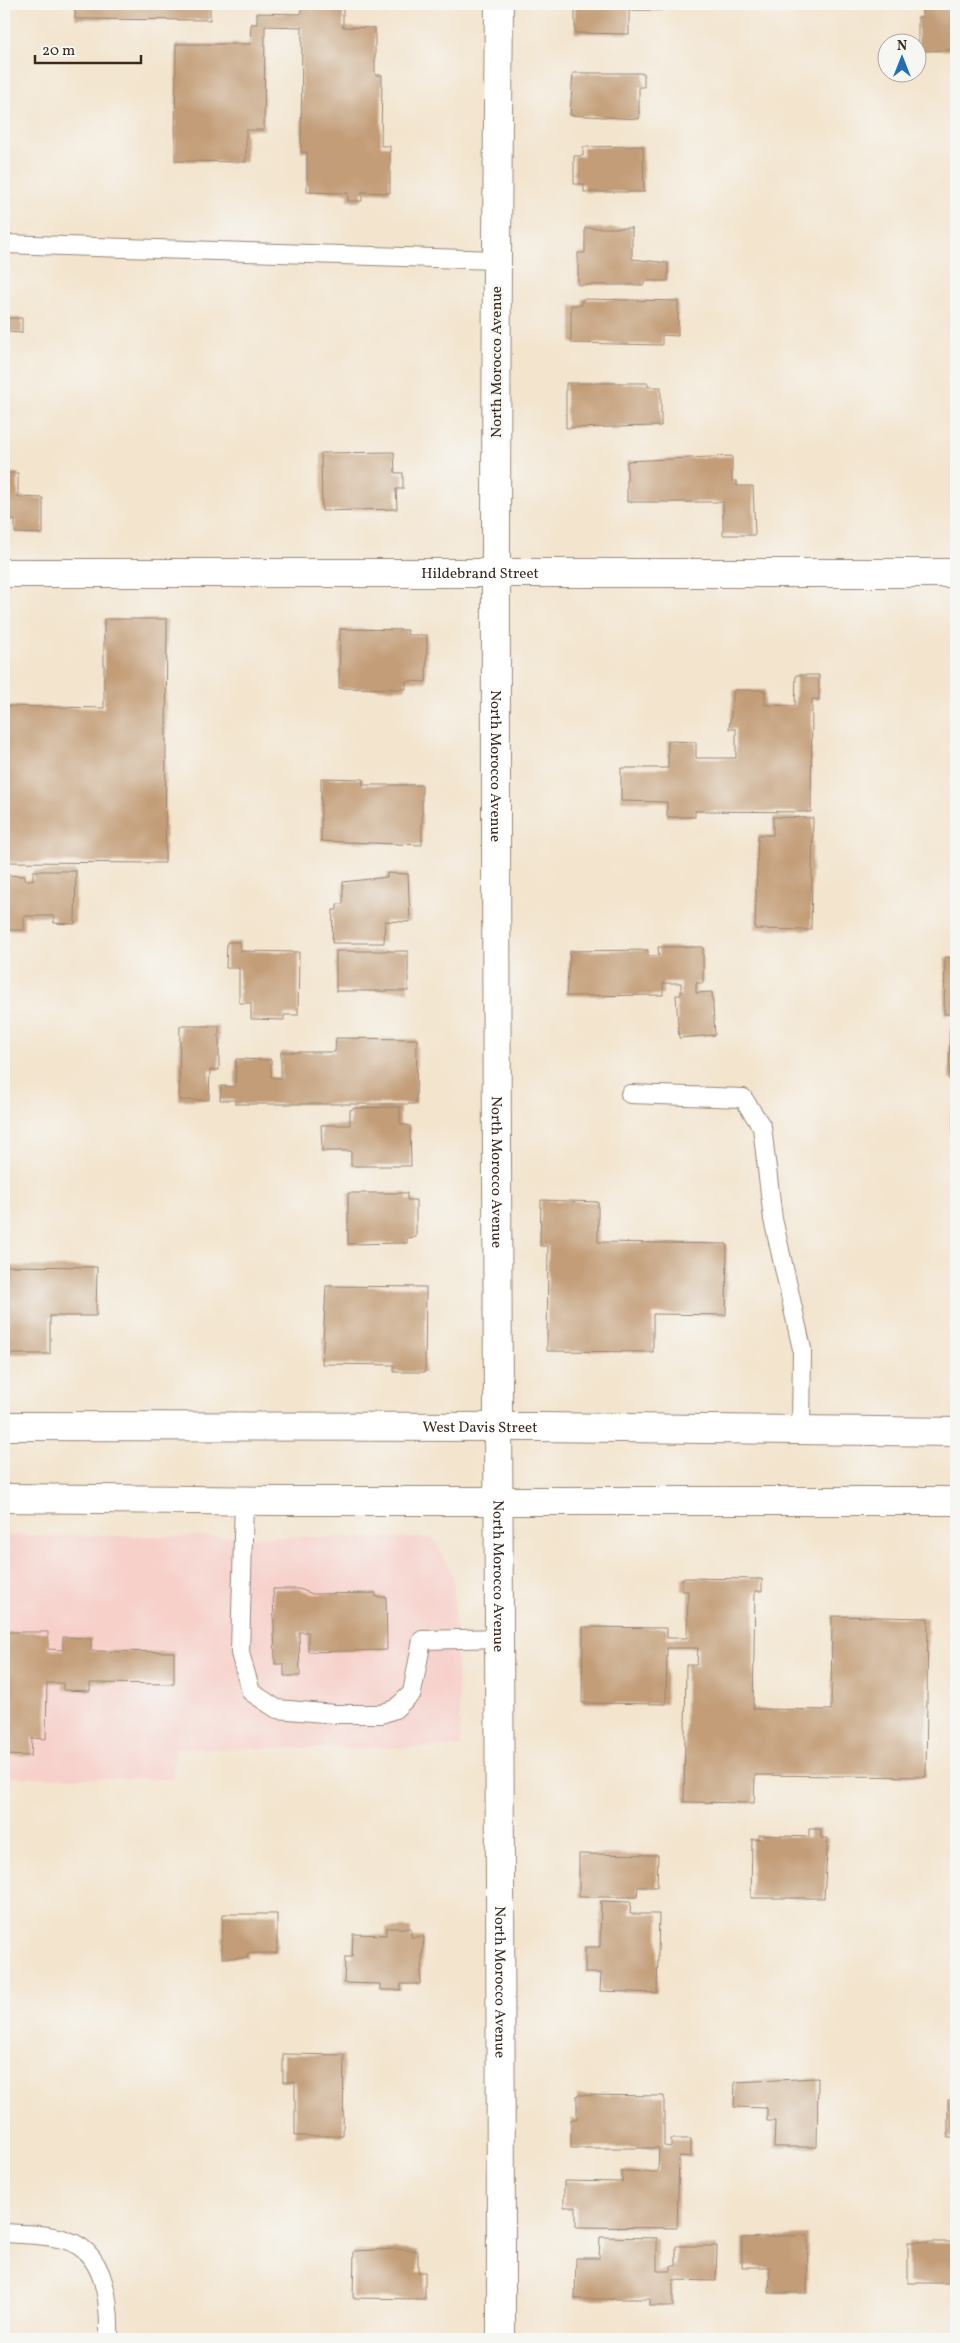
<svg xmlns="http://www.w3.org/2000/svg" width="960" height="2343" viewBox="0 0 960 2343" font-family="Vollkorn,serif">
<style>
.built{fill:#f7d0ca}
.building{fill:#c39d77}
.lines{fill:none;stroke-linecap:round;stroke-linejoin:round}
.service-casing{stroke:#978776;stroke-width:20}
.minor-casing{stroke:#978776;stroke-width:30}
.secondary-casing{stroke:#978776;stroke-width:30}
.service{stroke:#fff;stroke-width:18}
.minor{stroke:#fff;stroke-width:28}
.secondary{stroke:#fff;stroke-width:28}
.labels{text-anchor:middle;stroke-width:5;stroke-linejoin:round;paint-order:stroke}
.street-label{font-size:15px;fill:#3b2a1e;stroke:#f6f6f2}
</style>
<rect width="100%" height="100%" fill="#f6f6f2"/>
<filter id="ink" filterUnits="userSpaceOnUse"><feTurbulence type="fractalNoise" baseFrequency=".02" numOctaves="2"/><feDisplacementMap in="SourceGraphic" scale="10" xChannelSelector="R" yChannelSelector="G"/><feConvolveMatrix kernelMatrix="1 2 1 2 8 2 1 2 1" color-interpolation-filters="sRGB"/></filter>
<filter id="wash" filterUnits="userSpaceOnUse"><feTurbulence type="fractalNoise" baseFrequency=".0096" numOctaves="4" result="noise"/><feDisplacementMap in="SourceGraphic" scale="20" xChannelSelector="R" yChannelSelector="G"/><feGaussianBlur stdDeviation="1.12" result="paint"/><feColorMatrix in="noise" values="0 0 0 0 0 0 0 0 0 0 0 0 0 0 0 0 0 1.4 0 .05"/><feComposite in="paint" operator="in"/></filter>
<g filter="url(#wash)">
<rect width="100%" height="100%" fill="#f3e4cd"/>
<path class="built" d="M4,1535L433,1538L453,1575L461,1747L175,1749L174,1779L4,1777Z"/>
<g id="blocks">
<g class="building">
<path d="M75,4H210V20L75,19Z"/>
<path d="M301,4H343V27L375,28V75H382L381,146H390V193L362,192V201H348V193L307,192V152H301L302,27L265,26L264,130H246V162L175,161L176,44H250L251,24H257V13L301,14Z"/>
<path d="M575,4H662V10H629V34L575,33Z"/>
<path d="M922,4H956V50L918,51V17H922Z"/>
<path d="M573,73H644V87H639V119L570,115Z"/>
<path d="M643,146L644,192H584V184H574V156H583V147Z"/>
<path d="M585,228H632V259L668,263V281H644V285H578V253H585Z"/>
<path d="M582,299L678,301V336L662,335V345L571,343V305H582Z"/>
<path d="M4,312H6V318H22V333L7,332V343H4Z"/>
<path d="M4,381L7,382V416H4Z"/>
<path d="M566,383H648V387H661V426L566,428Z"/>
<path d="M394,452L395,473H403V489H396L397,509L322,511L321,453Z"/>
<path d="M732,456V481H737V486H753L755,535H723V502H627V461Z"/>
<path d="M4,473H18V497L43,498V534L15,533V520H4Z"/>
<path d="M104,619H167L165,863L4,862V706L104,708Z"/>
<path d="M340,629L408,630L407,635H427L426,682L406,681V689L339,688Z"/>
<path d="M796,675H819V700L812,699L811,812L695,811V817H667V802L621,801V768H668V741L696,742V758H736V729H729L734,690H765V705L795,706Z"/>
<path d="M321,778L363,779V785H422V845L321,841Z"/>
<path d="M773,817L813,818L811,930L755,929L758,835H773Z"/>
<path d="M33,871H76L75,924L54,923V916H24V930H4V875L25,876V880H33Z"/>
<path d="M387,873L408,874L410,922L385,921L384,943H332L333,910H337V904H343V882L387,877Z"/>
<path d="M227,942H240V951L299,952L298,1015H284V1020L251,1019V1003H239V968H226Z"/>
<path d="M658,947H703V983H696V993L712,992L715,1035L679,1038L676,995H681V983H663V995L566,996L570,951L648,950V956H659Z"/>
<rect x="336" y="951" width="72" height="40"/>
<path d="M945,957L956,958V1014H944Z"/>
<path d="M180,1026H219V1070H210L209,1100H179Z"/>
<path d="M956,1028V1080H949L950,1029Z"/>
<path d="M336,1038L417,1039L416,1104H235V1100H220L221,1086L235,1087L236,1059L271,1060V1077L281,1078V1052H335Z"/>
<path d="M400,1107V1124L410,1126L411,1166H351V1151H322L321,1125H350V1110L355,1108Z"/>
<rect x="953" y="1113" width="3" height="49"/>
<path d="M348,1193H407V1200H416V1237L407,1238V1243L348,1244Z"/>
<path d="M541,1200L598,1202V1242L727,1244L726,1315L653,1314V1352L547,1351L548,1246H540Z"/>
<path d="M6,1266L97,1267L96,1316H50V1354H9Z"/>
<path d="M326,1286L426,1287L425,1372H394V1365L322,1364Z"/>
<path d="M682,1578L762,1579V1591H755L753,1709L831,1710L832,1616L928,1618L926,1777L755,1775L754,1803L684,1802L686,1665H697L698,1648H667L666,1704L582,1703L583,1627L667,1628V1638H687L688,1591H682Z"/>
<path d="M273,1589H299L313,1594L376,1593V1597H386L387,1650L308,1652V1632H299L300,1676H284V1664H275Z"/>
<path d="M4,1632H48V1649L63,1650V1637L91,1638V1651L174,1652V1684L90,1683V1691L63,1690V1683H47L46,1739L32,1738L31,1756L4,1755Z"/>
<path d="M809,1829H821V1838H828L824,1898H751L752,1839H759V1835L809,1837Z"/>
<path d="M579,1854L658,1855L657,1887H638L637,1897H579Z"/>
<path d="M601,1901L631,1902L630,1914H659L657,1993L600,1991L601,1973H585V1947H600Z"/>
<path d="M223,1914H277V1953H247V1958H222Z"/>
<path d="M386,1928H411V1937H424L420,1984H401V1990H380V1984L344,1983L345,1957H352L353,1934L386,1935Z"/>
<path d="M283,2054L344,2055L343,2136H295V2082H283Z"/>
<path d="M818,2078L817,2147H774L775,2121H767V2108L734,2107L735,2082Z"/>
<path d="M577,2095L664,2096V2146L671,2147V2139H691V2157L679,2156L677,2228L576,2227V2207H564V2181L622,2182V2171L658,2172L659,2148H571V2119H577Z"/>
<rect x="948" y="2100" width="8" height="38"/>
<path d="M808,2235L807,2293H769L770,2267H742V2238Z"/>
<path d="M600,2237L657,2238V2271H671V2266H676V2246H717L716,2281L673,2280V2306H650V2299H575L576,2258H599Z"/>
<rect x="908" y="2242" width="48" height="41"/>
<path d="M396,2249L418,2251V2272H425V2299L353,2298L354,2251Z"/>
<path d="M4,2257H6L5,2302H4Z"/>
</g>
</g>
</g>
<g filter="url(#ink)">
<use href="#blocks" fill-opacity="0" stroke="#978776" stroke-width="1"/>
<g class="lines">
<g class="service-casing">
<g id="service">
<path d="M4,244L496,260"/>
<path d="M630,1094L743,1098L762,1127L773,1219L802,1349L801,1429"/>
<path d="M244,1500L240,1653L251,1692L277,1709L335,1714H381L395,1709L412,1693L422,1640L501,1638"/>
<path d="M4,2233C24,2234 46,2234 66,2240C106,2252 110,2304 109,2339"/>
</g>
</g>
<g class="minor-casing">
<g id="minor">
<path id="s1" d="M499,4C491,782 501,1561 501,2339"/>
<path id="s2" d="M4,573H956"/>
</g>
</g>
<g class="secondary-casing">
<g id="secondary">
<path id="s3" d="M4,1426L538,1427L956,1432"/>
<path d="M4,1498L281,1501H956"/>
</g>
</g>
<use href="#service" class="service"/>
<use href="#minor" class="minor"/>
<use href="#secondary" class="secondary"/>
</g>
</g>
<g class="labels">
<g class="street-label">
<text transform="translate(496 362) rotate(-90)" y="5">North Morocco Avenue</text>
<text dy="5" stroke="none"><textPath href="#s2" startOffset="476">Hildebrand Street</textPath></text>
<text dy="5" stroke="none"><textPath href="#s1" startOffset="762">North Morocco Avenue</textPath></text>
<text dy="5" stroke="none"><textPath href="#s1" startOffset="1168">North Morocco Avenue</textPath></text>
<text dy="5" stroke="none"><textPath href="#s3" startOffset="476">West Davis Street</textPath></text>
<text dy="5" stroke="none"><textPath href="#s1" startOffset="1572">North Morocco Avenue</textPath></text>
<text dy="5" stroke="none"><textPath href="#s1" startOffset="1978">North Morocco Avenue</textPath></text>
</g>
</g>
<rect width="960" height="2343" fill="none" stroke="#f6f6f2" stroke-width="20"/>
<g transform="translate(902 58)"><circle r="24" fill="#f6f6f2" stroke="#aba49d"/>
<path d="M0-4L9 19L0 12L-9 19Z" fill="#1f6fb2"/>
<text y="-8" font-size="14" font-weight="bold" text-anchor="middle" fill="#3b2a1e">N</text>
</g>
<path d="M35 55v8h106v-8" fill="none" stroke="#3b2a1e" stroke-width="2.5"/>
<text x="42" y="55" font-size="15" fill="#3b2a1e" stroke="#f6f6f2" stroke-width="4" paint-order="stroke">20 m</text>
</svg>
